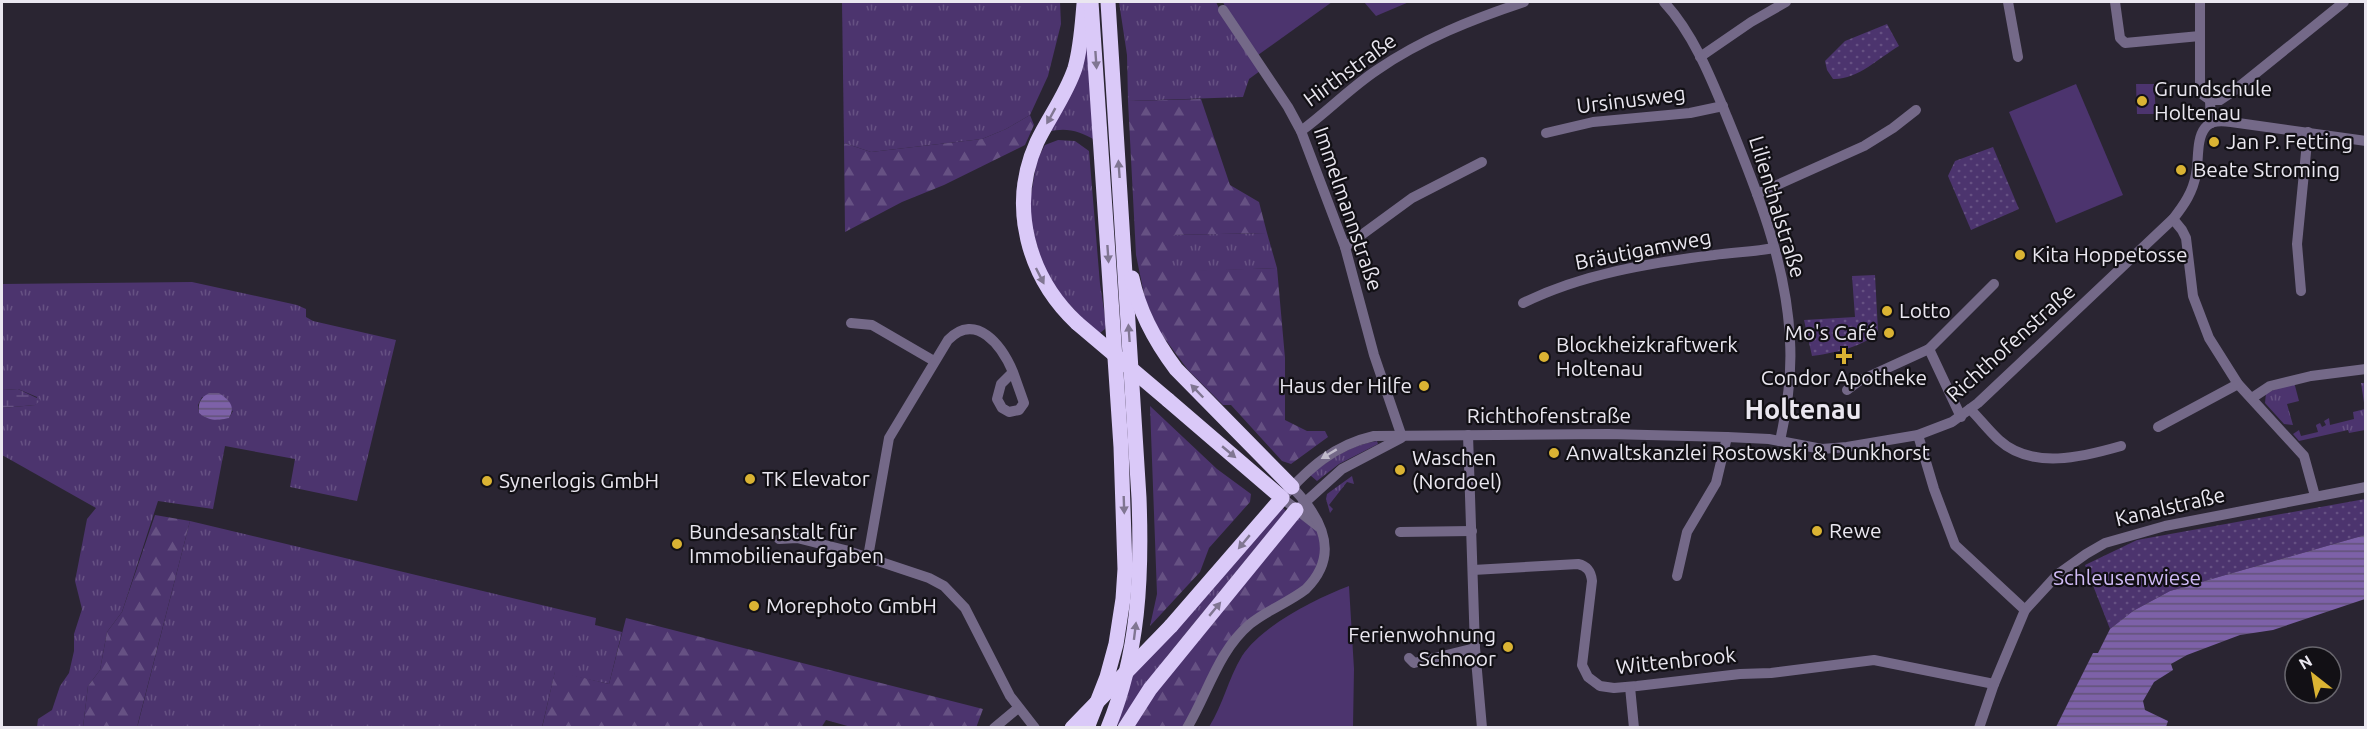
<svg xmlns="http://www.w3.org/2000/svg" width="2367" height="729" viewBox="0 0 2367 729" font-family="Ubuntu,sans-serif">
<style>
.grass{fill:url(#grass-tufts);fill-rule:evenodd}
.forest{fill:url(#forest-firs)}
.wetland{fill:url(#wetland-marsh)}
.park{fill:url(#park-dots)}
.garden{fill:#4c346e}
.water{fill:url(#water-rules)}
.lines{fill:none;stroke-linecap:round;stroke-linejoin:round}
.minor{stroke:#746988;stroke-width:10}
.highway{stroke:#dac9f8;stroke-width:15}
.highway-bridge{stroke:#dac9f8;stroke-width:15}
.oneway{fill:#807692}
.oneway2{fill:#c1bbcc}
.poi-dot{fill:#dab333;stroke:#121015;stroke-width:2}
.labels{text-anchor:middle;stroke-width:4.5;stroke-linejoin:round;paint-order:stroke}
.street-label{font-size:21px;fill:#eae7f0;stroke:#121015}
.poi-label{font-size:21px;fill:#eae7f0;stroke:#121015;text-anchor:start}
.park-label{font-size:21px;fill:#d0bbf6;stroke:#121015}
.district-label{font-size:27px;font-weight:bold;fill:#eae7f0;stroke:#121015}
</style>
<defs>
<pattern id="grass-tufts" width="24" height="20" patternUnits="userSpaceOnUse" patternTransform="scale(1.5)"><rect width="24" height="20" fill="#4c346e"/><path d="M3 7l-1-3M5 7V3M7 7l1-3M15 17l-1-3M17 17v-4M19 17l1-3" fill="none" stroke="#665183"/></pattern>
<pattern id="forest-firs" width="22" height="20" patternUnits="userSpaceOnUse" patternTransform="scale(1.5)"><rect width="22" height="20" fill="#4c346e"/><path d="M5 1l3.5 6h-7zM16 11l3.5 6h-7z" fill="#665183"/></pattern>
<pattern id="wetland-marsh" width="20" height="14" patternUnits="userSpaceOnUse" patternTransform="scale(1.5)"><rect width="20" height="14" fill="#4c346e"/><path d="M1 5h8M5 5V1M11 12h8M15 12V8" fill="none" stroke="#665183"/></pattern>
<pattern id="park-dots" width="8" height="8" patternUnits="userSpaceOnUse" patternTransform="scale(1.5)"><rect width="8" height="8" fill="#4c346e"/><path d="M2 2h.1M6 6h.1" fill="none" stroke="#665183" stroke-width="1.8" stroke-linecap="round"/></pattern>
<pattern id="water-rules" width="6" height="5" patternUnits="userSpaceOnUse" patternTransform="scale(1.5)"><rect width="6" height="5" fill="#7d61a8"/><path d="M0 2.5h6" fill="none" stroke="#625378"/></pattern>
</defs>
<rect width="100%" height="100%" fill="#2a2532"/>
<g class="grass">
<path d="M842,2H1060L1061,24L1048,76L1030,115L1006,129L982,139L871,152L844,143Z"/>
<path d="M1119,2H1216L1223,16L1260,71L1249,79L1243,97L1128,101L1127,55Z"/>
<path d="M1087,26L1095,140C1079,131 1066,127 1048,132Z"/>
<path d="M1058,140L1075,141L1089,151L1100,284L1106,323L1105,329L1100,333L1094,331L1046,279L1028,212L1037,160L1045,145Z"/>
<path d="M1267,233L1277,268L1172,272V235Z"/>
<path d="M192,282L297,305L306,309V317L313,321L396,340L357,501L290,487L295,459L225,446L213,509L158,501L122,612L107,632L100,670L88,686L83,727H37L38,719L52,710L60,686L69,673L74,651V634L82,609L75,581L87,519L96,508L2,455V408L35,405L37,397L18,389L2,390V284ZM202,397L233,411L229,418L218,420L199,413L198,405Z"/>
<path d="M2294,382L2299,401L2287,404L2293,425L2284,424L2265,403L2266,393Z"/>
<path d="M2361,383H2364L2365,430L2349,433L2348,430L2299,441L2293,434L2299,430L2301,436L2318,432L2316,425L2320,423L2322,427L2326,425L2324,421L2329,418L2330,425L2354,419L2353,412L2365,409Z"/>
<path d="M1377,441L1378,444L1339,464L1317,481L1310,475C1330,459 1351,445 1377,441Z"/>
<path d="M1352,476L1354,484L1347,482L1329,505L1333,509L1330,513L1326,499L1327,494Z"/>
<path d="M1282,507L1286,511L1168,655L1116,727L1113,728L1129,678Z"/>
<path d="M190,521L596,618L595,625L622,632L609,684L555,672L542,727L137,728Z"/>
</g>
<g class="forest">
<path d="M1201,99L1230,185L1259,202L1267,233L1172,235V271L1277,268L1285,358V420L1307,431H1325L1328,437L1291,464L1282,461L1231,405H1223L1188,370L1159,331L1145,299L1136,255L1128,101Z"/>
<path d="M1030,115L1034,125L1025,145L944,185L902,202L845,232L844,143L871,152L982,139L1006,129Z"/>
<path d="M1150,406L1217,469L1251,494L1250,502L1209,548L1200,572L1150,626L1157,594Z"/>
<path d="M1296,510L1324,535L1319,573L1230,645L1187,727L1125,728Z"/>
<path d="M155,515L190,521L137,727H83L88,686L100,670L107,632L122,612Z"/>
<path d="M626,618L983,709L976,728L851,727L826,720L821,728H542L555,671L609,684Z"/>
</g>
<path class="wetland" d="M18,389L41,400L35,405L2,408V390Z"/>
<g class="park">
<path d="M1887,24L1899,46C1879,58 1857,80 1833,79L1827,70L1825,61L1845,41Z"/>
<path d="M1993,147L2019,209L1971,230L1948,176L1955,161Z"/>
<path d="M1875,275L1878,331C1868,346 1830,354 1812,356L1804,320L1855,317L1852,276Z"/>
<path d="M2365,499V535L2170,591L2133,611L2110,629L2085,565L2137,540Z"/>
</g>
<g class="garden">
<path d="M1223,2H1332L1258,55L1227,11Z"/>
<path d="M1364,2H1409L1376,16Z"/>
<path d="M2076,84L2123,195L2056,223L2009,112Z"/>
<path d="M2136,84H2154L2156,114H2137Z"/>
<path d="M1349,586L1354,669L1353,727H1209C1223,705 1228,679 1242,656C1263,625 1315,599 1349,586Z"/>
</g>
<g class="water">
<path d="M209,393H219C229,400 236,406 229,418C217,421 209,421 199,413C198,403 200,398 209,393Z"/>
<path d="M2365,535V599L2273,630L2240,635L2187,655L2171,664L2173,670L2154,682L2143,701L2145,710L2168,721L2166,727H2056L2093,653H2098L2110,629L2133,611L2170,591Z"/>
</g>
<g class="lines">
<g class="minor">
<path d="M1664,2C1693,33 1711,78 1727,117C1756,188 1787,264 1790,341C1792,374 1787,409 1780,441"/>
<path d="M2008,2L2018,57"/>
<path d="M2115,2L2120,38L2125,43L2200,36"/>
<path d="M2200,2V87L2203,95L2210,100"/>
<path d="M1223,10L1288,107L1301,131L1345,247L1374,355L1402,437"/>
<path d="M1700,57L1751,22L1786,2"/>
<path d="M2210,100H2220L2235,90L2344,2"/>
<path d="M2210,100L2211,123"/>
<path d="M1301,131C1327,112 1350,88 1377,70C1422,39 1473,19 1524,2"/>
<path d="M1546,133L1593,122L1690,113L1723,106"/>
<path d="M1757,194L1864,146L1893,128L1916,110"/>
<path d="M2173,219L2182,230L2186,238L2193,296L2209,338L2238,384L2304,456L2315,496"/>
<path d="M1345,247L1412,198L1482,162"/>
<path d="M2301,291L2297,244L2308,132"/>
<path d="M1523,303C1582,274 1649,263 1714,255C1734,252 1754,252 1774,248"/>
<path d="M851,323L872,325L934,361"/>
<path d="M1929,349L1961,417"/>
<path d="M1847,390L1859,381L1929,349L1994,284"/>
<path d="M2252,398L2270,386L2311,376L2366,369"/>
<path d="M1970,409C1980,419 1989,431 1999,440C2032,470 2083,457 2121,446"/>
<path d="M2158,427L2238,384"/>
<path d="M1468,435L1475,648L1482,728"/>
<path d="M1918,435L1934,489L1955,545L2025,610"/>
<path d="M1301,506L1342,469L1401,438"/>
<path d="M1319,527L1282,498C1309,468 1334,445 1374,436L1608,434L1727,437L1769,439L1822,449L1847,447L1918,435L1952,422L1978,403L2173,219C2184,205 2193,192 2196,174C2199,161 2196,139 2205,128C2211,120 2222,121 2231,122L2366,141"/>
<path d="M1400,532L1472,531"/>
<path d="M779,539L797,538L845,550L929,578L944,586L965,608L1010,696L1035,728"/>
<path d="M868,557L889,438L948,340C976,311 1002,346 1013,372L1001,384L997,399L1002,408L1009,412L1019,410L1024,403L1013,372"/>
<path d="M1473,570L1578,564C1587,566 1591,571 1592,581L1582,665L1588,677L1600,686L1614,688L1637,686L1740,674L1771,673L1874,660L1994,684"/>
<path d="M1677,576L1687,532L1716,483L1727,437"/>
<path d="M1409,658L1414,663L1475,648"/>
<path d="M1630,687L1634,728"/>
<path d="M994,728L1018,708"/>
<path d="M1187,728C1208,693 1218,651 1250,624C1267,610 1288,603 1306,589C1341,554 1322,518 1292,487"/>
<path d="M1979,728L1994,684L2025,610L2058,574L2086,554L2105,543L2165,526L2366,487"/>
</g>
<g class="highway">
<path d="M1108,2L1139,498C1142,577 1139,653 1108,728"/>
<path d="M1132,278C1139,312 1155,341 1176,369L1292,487"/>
<path d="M1077,323C1028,277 1008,206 1037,142C1049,117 1066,95 1075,68C1081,47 1082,26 1084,4"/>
<path d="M1168,400L1282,498L1171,626"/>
<path d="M1087,728L1107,677L1116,644L1123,599L1125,569L1121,447L1091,2"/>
<path d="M1125,728L1150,689L1296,510"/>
</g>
<g class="highway-bridge">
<path d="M1077,323L1168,400"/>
<path d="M1072,728L1171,626"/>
</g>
</g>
<defs><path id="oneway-solid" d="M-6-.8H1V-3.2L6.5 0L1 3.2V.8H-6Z" transform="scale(1.5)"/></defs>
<g class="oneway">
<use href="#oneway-solid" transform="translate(1096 60) rotate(86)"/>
<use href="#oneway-solid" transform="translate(1051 116) rotate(119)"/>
<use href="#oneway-solid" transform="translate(1119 169) rotate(-94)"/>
<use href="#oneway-solid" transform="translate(1108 254) rotate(86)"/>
<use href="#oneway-solid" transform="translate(1040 276) rotate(63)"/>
<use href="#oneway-solid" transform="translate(1129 333) rotate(-94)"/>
<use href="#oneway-solid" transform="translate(1197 391) rotate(-134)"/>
<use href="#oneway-solid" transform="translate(1229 452) rotate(40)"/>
<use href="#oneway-solid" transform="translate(1124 505) rotate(88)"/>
<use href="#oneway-solid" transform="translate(1244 542) rotate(130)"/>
<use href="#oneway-solid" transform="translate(1215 609) rotate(-50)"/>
<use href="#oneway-solid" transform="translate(1135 631) rotate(-83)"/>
</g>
<use class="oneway2" href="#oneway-solid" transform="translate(1329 454) rotate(149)"/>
<g class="poi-dot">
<circle cx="2142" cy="101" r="6"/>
<circle cx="2214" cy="142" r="6"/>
<circle cx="2181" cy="170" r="6"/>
<circle cx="2020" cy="255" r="6"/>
<circle cx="1887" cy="311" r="6"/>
<circle cx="1889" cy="333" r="6"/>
<path d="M1841 347h6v6h6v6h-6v6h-6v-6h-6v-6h6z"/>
<circle cx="1544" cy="357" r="6"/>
<circle cx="1424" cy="386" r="6"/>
<circle cx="1554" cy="453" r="6"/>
<circle cx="1400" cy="470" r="6"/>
<circle cx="750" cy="479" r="6"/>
<circle cx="487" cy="481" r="6"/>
<circle cx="1817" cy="531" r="6"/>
<circle cx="677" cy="544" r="6"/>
<circle cx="754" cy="606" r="6"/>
<circle cx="1508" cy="647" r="6"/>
</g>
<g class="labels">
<g class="street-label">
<text transform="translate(1350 70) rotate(-36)" y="7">Hirthstraße</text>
<text transform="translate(1631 100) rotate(-7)" y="7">Ursinusweg</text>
<text transform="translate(1777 207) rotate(73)" y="7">Lilienthalstraße</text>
<text transform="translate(1348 209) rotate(71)" y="7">Immelmannstraße</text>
<text transform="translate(1643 250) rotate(-11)" y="7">Bräutigamweg</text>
<text transform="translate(2011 343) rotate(-42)" y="7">Richthofenstraße</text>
<text x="1549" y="423">Richthofenstraße</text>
<text transform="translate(2170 507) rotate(-13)" y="7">Kanalstraße</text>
<text transform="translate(1676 661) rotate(-6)" y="7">Wittenbrook</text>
</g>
<g class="poi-label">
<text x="2154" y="96">Grundschule<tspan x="2154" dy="24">Holtenau</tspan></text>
<text x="2226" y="149">Jan P. Fetting</text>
<text x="2193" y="177">Beate Stroming</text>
<text x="2032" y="262">Kita Hoppetosse</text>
<text x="1899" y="318">Lotto</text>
<text x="1877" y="340" text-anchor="end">Mo's Café</text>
<text x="1556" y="352">Blockheizkraftwerk<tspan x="1556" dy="24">Holtenau</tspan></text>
<text x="1844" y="385" text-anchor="middle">Condor Apotheke</text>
<text x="1412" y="393" text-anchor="end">Haus der Hilfe</text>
<text x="1566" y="460">Anwaltskanzlei Rostowski &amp; Dunkhorst</text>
<text x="1412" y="465">Waschen<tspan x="1412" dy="24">(Nordoel)</tspan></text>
<text x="762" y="486">TK Elevator</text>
<text x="499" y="488">Synerlogis GmbH</text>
<text x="1829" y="538">Rewe</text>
<text x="689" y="539">Bundesanstalt für<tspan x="689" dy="24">Immobilienaufgaben</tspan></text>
<text x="766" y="613">Morephoto GmbH</text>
<text x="1496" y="642" text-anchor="end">Ferienwohnung<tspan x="1496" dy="24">Schnoor</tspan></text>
</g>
<g class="park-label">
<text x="2127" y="585">Schleusenwiese</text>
</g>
<g class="district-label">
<text x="1803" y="419">Holtenau</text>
</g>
</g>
<rect width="2367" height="729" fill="none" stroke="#eae7f0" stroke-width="6"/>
<g transform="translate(2313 675) rotate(329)"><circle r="28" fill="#121015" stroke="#68666d" stroke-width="1.5"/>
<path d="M0-4.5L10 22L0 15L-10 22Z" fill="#dab333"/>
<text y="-9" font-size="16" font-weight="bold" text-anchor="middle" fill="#eae7f0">N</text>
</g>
</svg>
